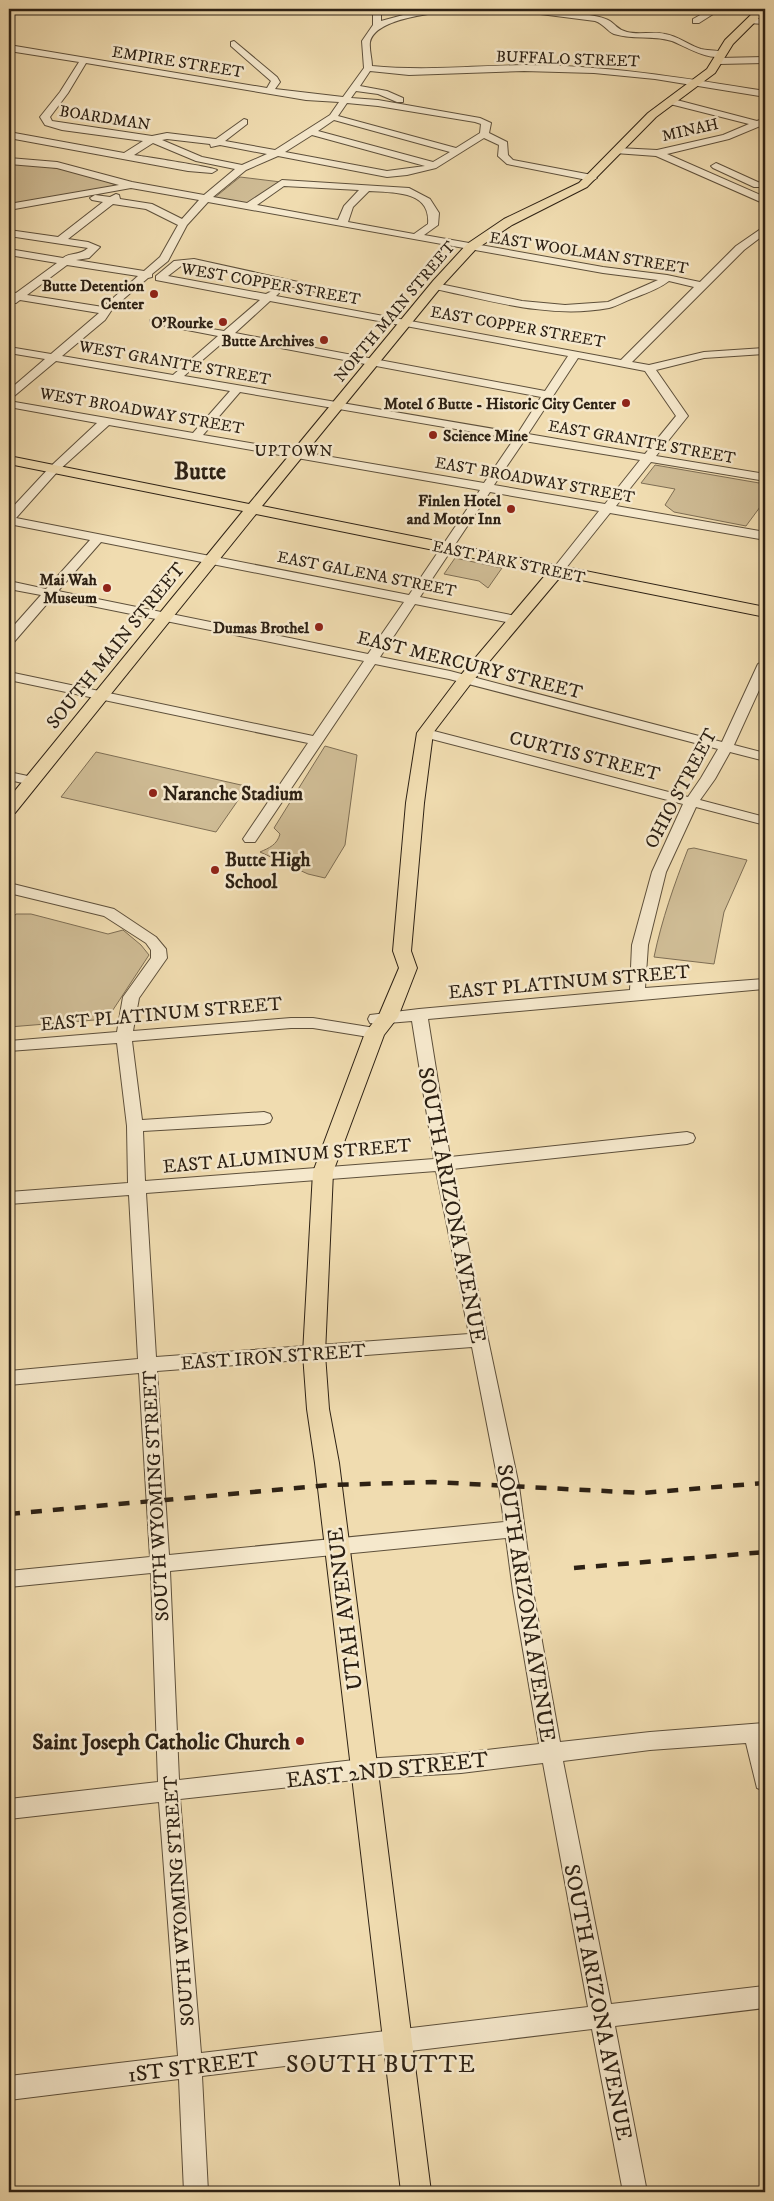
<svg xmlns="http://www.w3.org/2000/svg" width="774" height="2201" viewBox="0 0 774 2201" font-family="'IM FELL DW Pica',serif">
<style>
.green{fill:#cfbc95;stroke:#7e6e54}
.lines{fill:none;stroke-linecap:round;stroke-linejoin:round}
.minor-casing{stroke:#5e503b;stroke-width:2}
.major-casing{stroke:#2d2114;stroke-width:2}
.minor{fill:#f5e8cc;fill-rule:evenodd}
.major{fill:#f0dcb0;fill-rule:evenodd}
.rail{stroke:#2d2114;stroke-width:4.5;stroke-dasharray:11 11;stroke-linecap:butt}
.poi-dot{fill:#8f2418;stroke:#f5e8cc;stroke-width:2}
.labels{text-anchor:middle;stroke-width:5;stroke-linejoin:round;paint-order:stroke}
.far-street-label{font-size:16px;fill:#2d2114;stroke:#f5e8cc}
.far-poi-label{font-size:16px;font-weight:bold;fill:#2d2114;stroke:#f5e8cc;text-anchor:end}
.far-neighbourhood-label{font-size:16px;letter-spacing:1px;fill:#2d2114;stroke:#f5e8cc}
.street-label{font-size:19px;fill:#2d2114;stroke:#f5e8cc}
.poi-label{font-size:19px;font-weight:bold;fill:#2d2114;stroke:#f5e8cc;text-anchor:start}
.near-street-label{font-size:22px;fill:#2d2114;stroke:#f5e8cc}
.near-poi-label{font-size:22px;font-weight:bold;fill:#2d2114;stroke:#f5e8cc;text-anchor:end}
.far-town-label{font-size:24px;font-weight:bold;fill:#2d2114;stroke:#f5e8cc}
.near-neighbourhood-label{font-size:24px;letter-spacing:1px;fill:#2d2114;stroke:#f5e8cc}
</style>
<rect width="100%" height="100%" fill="#f0dcb0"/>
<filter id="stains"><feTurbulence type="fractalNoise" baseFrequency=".004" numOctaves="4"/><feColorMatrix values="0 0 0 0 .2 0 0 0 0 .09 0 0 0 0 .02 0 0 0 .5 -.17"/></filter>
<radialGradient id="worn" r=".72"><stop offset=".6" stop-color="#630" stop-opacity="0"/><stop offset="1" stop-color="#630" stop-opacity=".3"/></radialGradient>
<g class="green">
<path d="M9,163C48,165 79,171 116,185V187L9,205Z"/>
<path d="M240,177L281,182L251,205L214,198Z"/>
<path d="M655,465L765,484V503H763L746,526L674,512L665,505L675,489L641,483Z"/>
<path d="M455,558L502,568L488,588L479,581L444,574Z"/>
<path d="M325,746L357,755L345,845L325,878L308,874L260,852C269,848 277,845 280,834L274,828Z"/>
<path d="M96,752L241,785L248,786L216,832L61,797Z"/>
<path d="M694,848L747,860L724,912L714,964L654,957C662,919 674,885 688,849Z"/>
<path d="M16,914H31L108,934L123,930L141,945L149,955L107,1019L9,1027V922Z"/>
</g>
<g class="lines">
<g class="minor-casing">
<g id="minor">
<path d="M373,9H381V21L418,11L452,9L448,11C429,14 375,19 370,42C369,49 372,59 372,66C423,71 473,66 524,65C605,65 685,78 765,91V97L655,79L594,73L524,71L409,75L370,71L360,86L387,91L403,98V102H397L378,94L356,91L351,98L378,100L480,118L491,123L489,133L507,142L508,155L513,160L592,175L597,178L592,181L507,164L498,156L499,145L484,138L436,168L407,175L387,177L278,156L246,170L213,197L247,203L282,180L409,188L430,199L439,213L438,225L424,235L603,267L667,275L700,282L736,246L765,226V234L744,250L632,362L649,365L704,352L765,348V354L704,358L656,370L688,416L656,456L765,474V481L651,462L616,506L765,532V540L610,513L562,573L558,574L552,570L599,511L490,492L420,597L516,616L522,620L516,624L415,604L380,657L450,671L722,742L758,664L765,660V677L734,745L765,753V761L730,752L715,779L700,800L765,817V825L696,807L666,872L648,945L645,988L765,979V989L428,1019L450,1157L687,1132L693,1134L695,1138L693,1142L687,1144L452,1169L519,1486L533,1591L560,1742L650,1732L765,1723V1791L757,1788L746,1743L650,1750L563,1761L611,2004L765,1986V2008L615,2026L647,2192H623L592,2029L202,2076L208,2192H184L179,2079L9,2100V2076L178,2056L159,1802L9,1819V1799L158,1782L151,1573L9,1587V1571L150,1557L139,1373L9,1385V1371L138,1359L129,1195L9,1204V1192L128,1183L127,1126L117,1043L9,1051V1041L117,1032L123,997L151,958V950L146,943L104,916L9,893V883L114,909L156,937L166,949L167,958L139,998L133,1031L291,1018H313L375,1028L381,1029L383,1033L381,1037L375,1038L313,1028H291L132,1041L142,1120L264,1112L270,1114L272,1118L270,1122L264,1124L143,1131L145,1181L434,1159L412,1021L376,1024L370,1023L368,1019L370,1015L419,1009L630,990L632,945L652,872L683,804L420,736L418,733L420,730H430L688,797L701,778L718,749L449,679L375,664L255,842H245L243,839L308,743L9,680V672L313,736L364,661L52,598L14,642L9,643V631L41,595L9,589V581L46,589L90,540L9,524V511L50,467L97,423L9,407V401L193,433L230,391L56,361L13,397L9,398V390L45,359L9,353V347L51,354L99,313L20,300L16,303H9V292L16,293L57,263L9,255V249L63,258C70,252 79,256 88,248L9,236V230L58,237L103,202L92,200L90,198L95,195L110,197L116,194L119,195L120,199L152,204L182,219L199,200L131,188L9,210V204L119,185L57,168L9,164V158L57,162L132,182L204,195L235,169L196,161L153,143L134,155C146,157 213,167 217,170L212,173L188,171L9,138V132L124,153L143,141L62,130L45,125L40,117L60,92L79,62L9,51V45L267,88L271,81L231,46V42L234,41L277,77L280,82L275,89L343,97L364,68L362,41L373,25ZM86,63L306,100L339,102L330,115L275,150L225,141L247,124V120L244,119L216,139L167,133L152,136L52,121L50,117L68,93ZM347,103L378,106L475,122L481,124L480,133L456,148L338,116ZM334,120L450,152L433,162L318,131ZM312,135L425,166L387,171L285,152ZM167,139L210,144L211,147L220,145L267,154L242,165L202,157L162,140ZM284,186L359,190L344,206L338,220L257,205ZM369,191C393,193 431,190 428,224L414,234L348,222L353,207ZM208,202L603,273L658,280L608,302L565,305L522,301L435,283L430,286L435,289C492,301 551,319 609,308C617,306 623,302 631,299C644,294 657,290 669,281L694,287L621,360L276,296L279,293L274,290L266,294L168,276L181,266L194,265L353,300L358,297L353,294L194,259L174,261L156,276V280L260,300L224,331L151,319L150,321L151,323L218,336L173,375L62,356L105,320L113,308L148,278L152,277V274L168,261L187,225ZM113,204L146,209L178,225L160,257L144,271L76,260L89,258L100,247L88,242L68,239ZM67,265L138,276L103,307L27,295ZM270,301L568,356L545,391L235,333ZM228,338L541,397L518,433L184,376ZM578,358L645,371L676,416L645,454L528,434ZM240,392L514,439L484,483L203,435ZM109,425L480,490L409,595L16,518L58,471ZM524,441L640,460L605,504L494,485ZM101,542L404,602L368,654L58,591ZM436,1171L469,1334L156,1357L146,1193ZM472,1347L499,1486L504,1522L169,1555L157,1371ZM506,1538L513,1591L539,1744L461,1753L363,1759L179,1780L170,1571ZM543,1763L588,2007L201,2053L180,1799L363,1779L461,1773Z"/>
<path d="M513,9C530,8 595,13 608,20C616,24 616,29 627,32C639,35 653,31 665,34C678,36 688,45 701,49C709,51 719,49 726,54C713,64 685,46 672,41C653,35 633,40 614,34C607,31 604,24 595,21L517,11Z"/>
<path d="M711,9H721L699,23H693V19Z"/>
<path d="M751,18L765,20V24L748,23L747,21Z"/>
<path d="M765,57V63L719,64L715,61L719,58Z"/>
<path d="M669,98L757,121L765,118V124L729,139L667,154L765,197V204L656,156L615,153L613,151L618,148L657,150L723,135L749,124L666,103L665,101Z"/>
<path d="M716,163L760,183L762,185L760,187H754L713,168L711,166Z"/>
<path d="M9,772L37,778L39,781L32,785L9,780Z"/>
</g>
</g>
<g class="major-casing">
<path id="major" d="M757,9H765V12L733,44L715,73L656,117L587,187L512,225L475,250L441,287L262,506L765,607V617L561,576L472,682L433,733L424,803L411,951L417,968L398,1017L384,1035L333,1172L325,1354L329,1409L339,1463L431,2192H401L315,1463L307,1409L303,1354L313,1172L365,1033L379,1015L399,968L393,951L406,803L417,733L460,676L547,573L256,514L15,813L9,814V798L243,511L9,464V456L249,504L433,281L467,244L504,219L579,183L648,113L707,69L725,40Z"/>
</g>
<use href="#minor" class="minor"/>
<use href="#major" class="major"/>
<g class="rail">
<path d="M9,1514L330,1485L433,1482L642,1493L765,1483"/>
<path d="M574,1568L765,1552"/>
</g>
</g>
<g class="poi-dot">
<circle cx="154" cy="294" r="5"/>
<circle cx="223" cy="322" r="5"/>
<circle cx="324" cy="340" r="5"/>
<circle cx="626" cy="403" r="5"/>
<circle cx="433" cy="435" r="5"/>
<circle cx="511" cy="509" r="5"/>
<circle cx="107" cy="588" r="5"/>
<circle cx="319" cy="627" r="5"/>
<circle cx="153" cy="793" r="5"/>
<circle cx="215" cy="870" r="5"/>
<circle cx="300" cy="1741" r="5"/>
</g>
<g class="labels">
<g class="far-street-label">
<text transform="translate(568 58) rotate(2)" y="6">BUFFALO STREET</text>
<text transform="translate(178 61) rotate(9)" y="6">EMPIRE STREET</text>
<text transform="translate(105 117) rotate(9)" y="6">BOARDMAN</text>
<text transform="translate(690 129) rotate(-13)" y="6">MINAH</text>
<text transform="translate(589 252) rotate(9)" y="6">EAST WOOLMAN STREET</text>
<text transform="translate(271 283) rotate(10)" y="6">WEST COPPER STREET</text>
<text transform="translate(394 311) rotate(-50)" y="6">NORTH MAIN STREET</text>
<text transform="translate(518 326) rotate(10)" y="6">EAST COPPER STREET</text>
<text transform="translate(175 362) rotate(10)" y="6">WEST GRANITE STREET</text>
<text transform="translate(142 410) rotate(10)" y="6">WEST BROADWAY STREET</text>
<text transform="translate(642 441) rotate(10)" y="6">EAST GRANITE STREET</text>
<text transform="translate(535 479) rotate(10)" y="6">EAST BROADWAY STREET</text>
<text transform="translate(509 561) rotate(12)" y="6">EAST PARK STREET</text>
<text transform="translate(367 573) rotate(11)" y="6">EAST GALENA STREET</text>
</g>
<g class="far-poi-label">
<text x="144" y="291">Butte Detention<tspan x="144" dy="18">Center</tspan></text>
<text x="213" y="328">O'Rourke</text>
<text x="314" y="346">Butte Archives</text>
<text x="616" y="409">Motel 6 Butte - Historic City Center</text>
<text x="443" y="441" text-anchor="start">Science Mine</text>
<text x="501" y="506">Finlen Hotel<tspan x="501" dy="18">and Motor Inn</tspan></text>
<text x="97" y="585">Mai Wah<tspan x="97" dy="18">Museum</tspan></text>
<text x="309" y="633">Dumas Brothel</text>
</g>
<g class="far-neighbourhood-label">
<text x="294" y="456">UPTOWN</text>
</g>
<g class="street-label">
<text transform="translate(115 645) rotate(-51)" y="7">SOUTH MAIN STREET</text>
<text transform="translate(470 664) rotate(14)" y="7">EAST MERCURY STREET</text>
<text transform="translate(585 755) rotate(14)" y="7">CURTIS STREET</text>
<text transform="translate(680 788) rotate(-62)" y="7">OHIO STREET</text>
<text transform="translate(569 981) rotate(-5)" y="7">EAST PLATINUM STREET</text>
<text transform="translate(161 1013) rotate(-5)" y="7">EAST PLATINUM STREET</text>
<text transform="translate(287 1155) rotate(-5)" y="7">EAST ALUMINUM STREET</text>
<text transform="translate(273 1356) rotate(-4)" y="7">EAST IRON STREET</text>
<text transform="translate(155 1496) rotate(-93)" y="7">SOUTH WYOMING STREET</text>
<text transform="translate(178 1901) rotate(-94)" y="7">SOUTH WYOMING STREET</text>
</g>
<g class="poi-label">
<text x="163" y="800">Naranche Stadium</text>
<text x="225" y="866">Butte High<tspan x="225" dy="22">School</tspan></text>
</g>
<g class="near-street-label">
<text transform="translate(453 1205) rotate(79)" y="8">SOUTH ARIZONA AVENUE</text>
<text transform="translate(527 1603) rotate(81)" y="8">SOUTH ARIZONA AVENUE</text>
<text transform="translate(344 1609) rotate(-97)" y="8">UTAH AVENUE</text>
<text transform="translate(387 1769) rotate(-6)" y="8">EAST 2ND STREET</text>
<text transform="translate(599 2002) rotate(79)" y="8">SOUTH ARIZONA AVENUE</text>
<text transform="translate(193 2066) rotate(-7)" y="8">1ST STREET</text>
</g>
<g class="near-poi-label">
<text x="290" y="1749">Saint Joseph Catholic Church</text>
</g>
<g class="far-town-label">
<text x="200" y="479">Butte</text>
</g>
<g class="near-neighbourhood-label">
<text x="381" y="2072">SOUTH BUTTE</text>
</g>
</g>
<rect width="774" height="2201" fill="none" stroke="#f0dcb0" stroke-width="30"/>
<rect x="10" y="10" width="754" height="2181" fill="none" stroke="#2d2114" stroke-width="2.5"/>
<rect x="15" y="15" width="744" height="2171" fill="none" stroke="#2d2114"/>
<rect width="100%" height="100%" filter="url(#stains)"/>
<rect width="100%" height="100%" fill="url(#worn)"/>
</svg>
